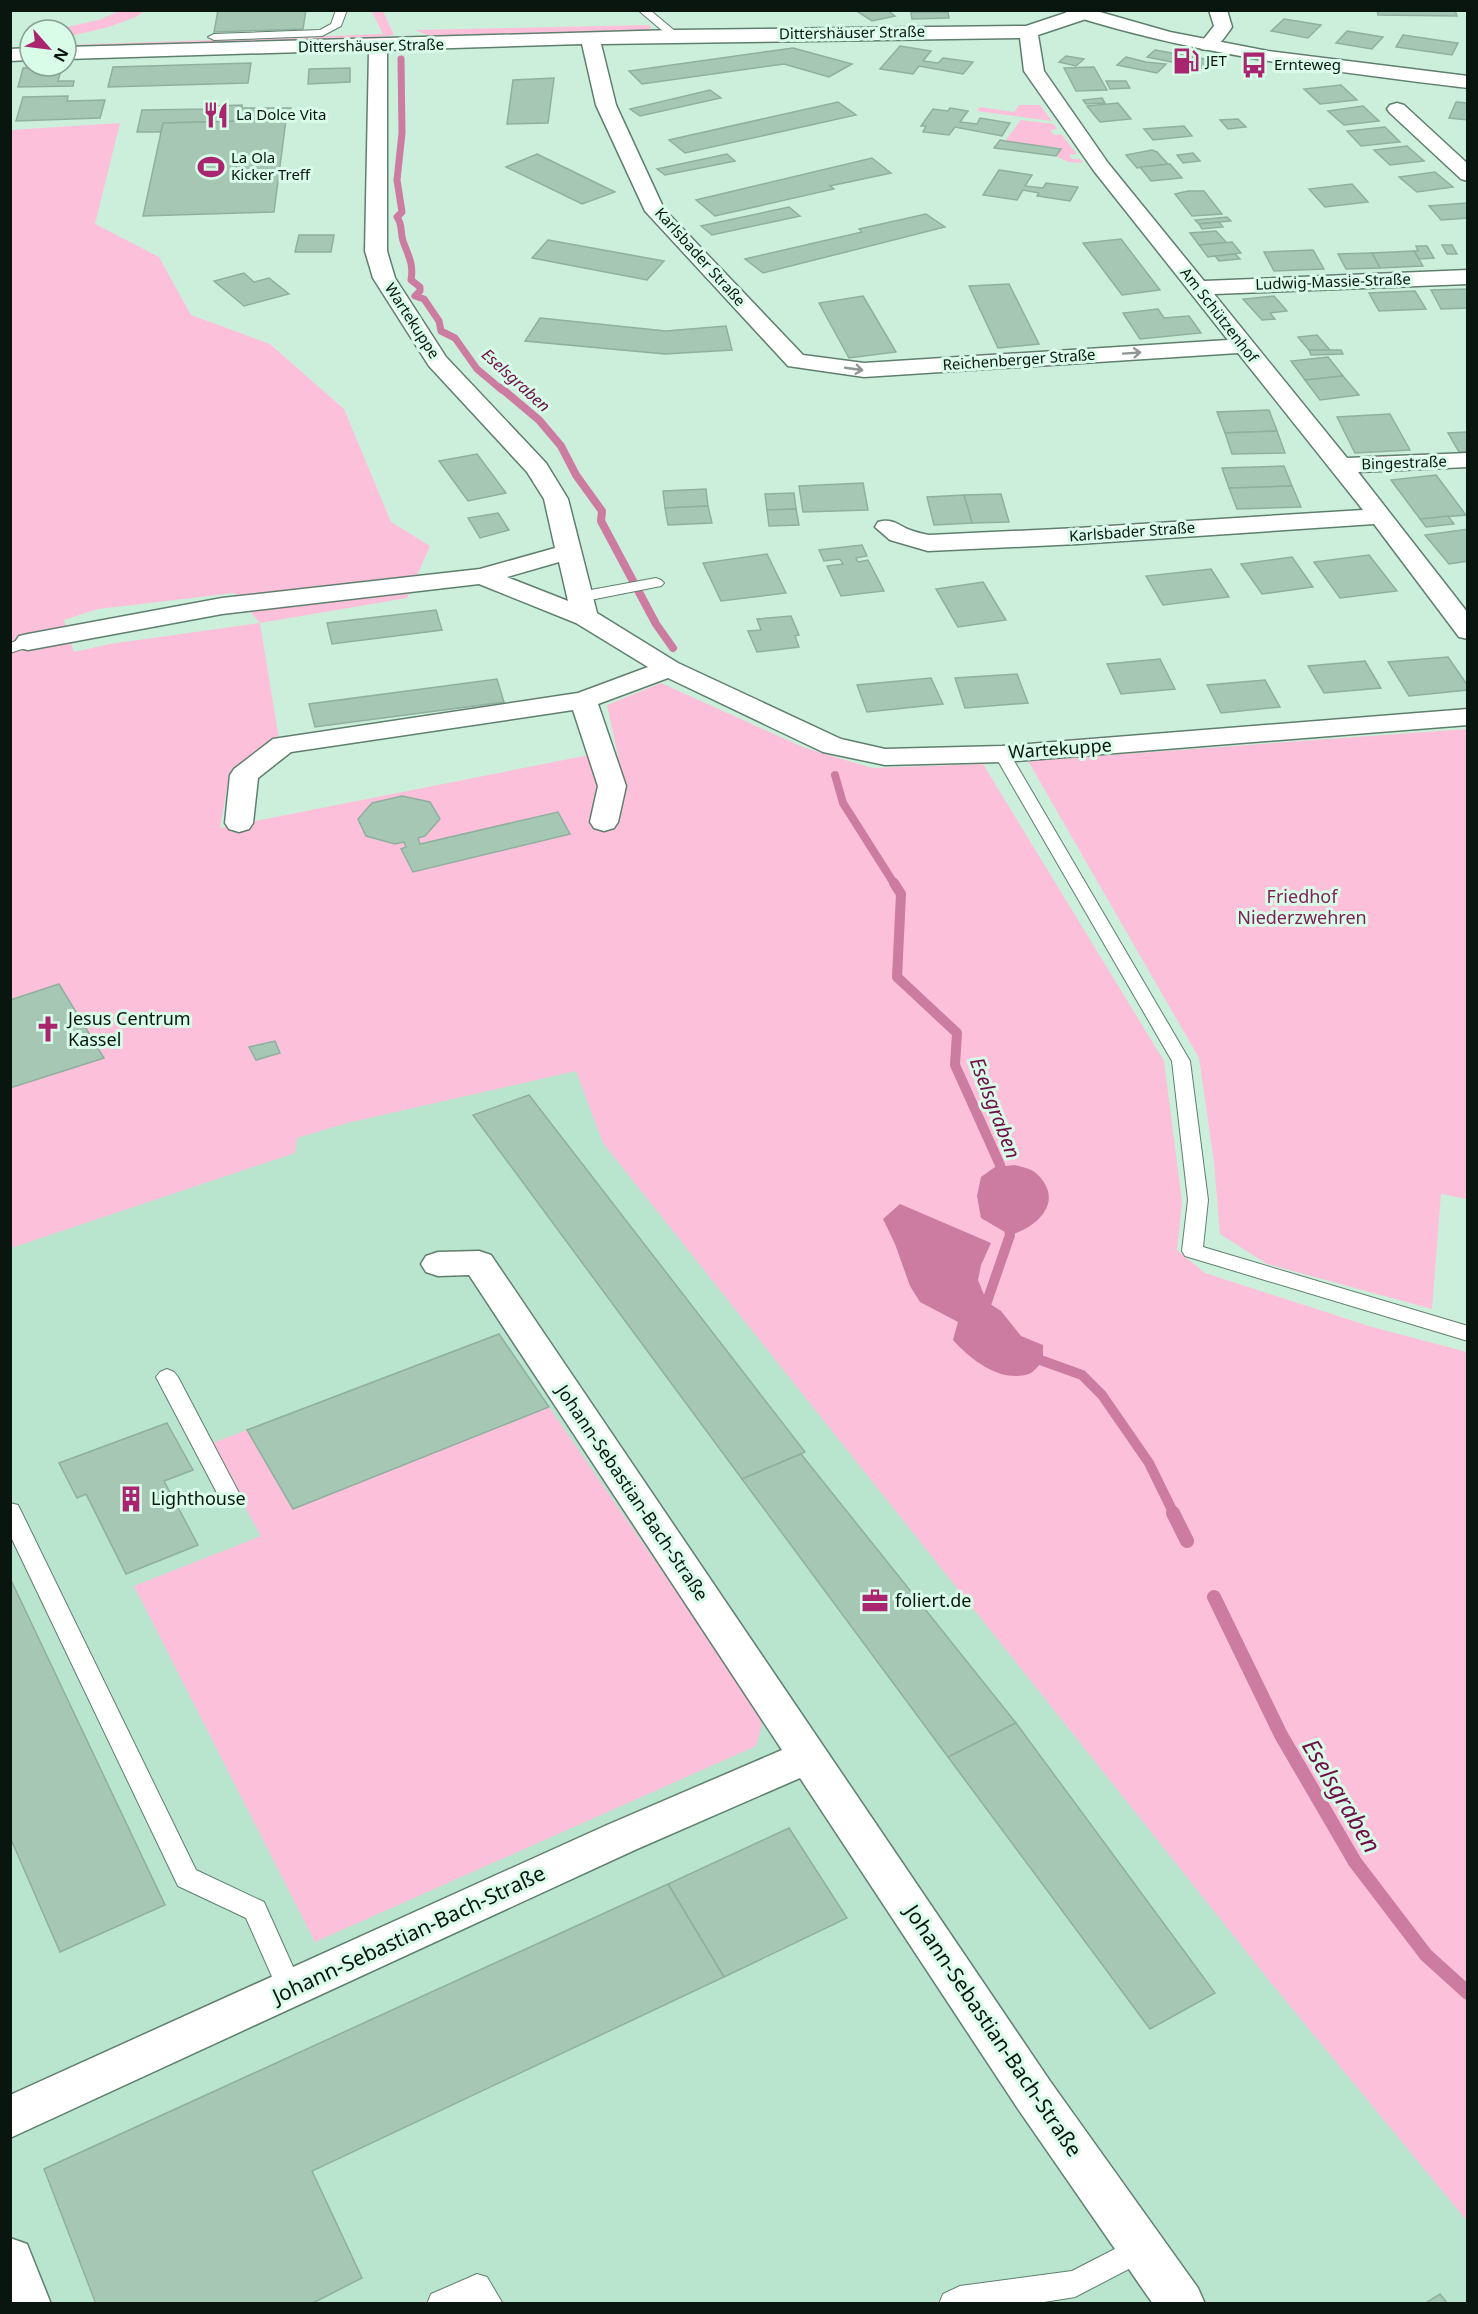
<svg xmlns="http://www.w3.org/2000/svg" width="1478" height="2314" viewBox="0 0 1478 2314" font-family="'Noto Sans',sans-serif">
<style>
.built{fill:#b9e4cd}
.green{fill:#fdc0da;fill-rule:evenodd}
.water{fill:#cb7ca0}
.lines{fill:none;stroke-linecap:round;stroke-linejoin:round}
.stream-far3{stroke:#cb7ca0;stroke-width:7}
.stream-far2{stroke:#cb7ca0;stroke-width:8}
.stream-far1{stroke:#cb7ca0;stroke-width:10}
.stream{stroke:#cb7ca0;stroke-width:14}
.building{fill:#a5c7b4;stroke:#8fb09e;stroke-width:1.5}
.service-casing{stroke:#5f7f6e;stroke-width:2}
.minor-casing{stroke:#5f7f6e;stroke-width:3}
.secondary-casing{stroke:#5f7f6e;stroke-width:3}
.service{fill:#fff;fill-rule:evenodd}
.minor{fill:#fff;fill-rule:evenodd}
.secondary{fill:#fff;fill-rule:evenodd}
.oneway{stroke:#909693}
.labels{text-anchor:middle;stroke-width:6;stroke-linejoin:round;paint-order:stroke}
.far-street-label{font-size:15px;fill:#091610;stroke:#d9fce8}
.far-poi-label{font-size:15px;fill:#091610;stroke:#d9fce8;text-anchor:start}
.far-water-label{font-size:16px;font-style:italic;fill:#6f0f47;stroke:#d9fce8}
.street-label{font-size:18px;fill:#091610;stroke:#d9fce8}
.park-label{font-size:18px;fill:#7f2155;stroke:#d9fce8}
.poi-label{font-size:18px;fill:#091610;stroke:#d9fce8;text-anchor:start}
.water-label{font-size:20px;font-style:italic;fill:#6f0f47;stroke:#d9fce8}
.near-street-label{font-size:21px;fill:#091610;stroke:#d9fce8}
.near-water-label{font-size:24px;font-style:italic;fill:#6f0f47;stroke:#d9fce8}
</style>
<rect width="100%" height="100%" fill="#ccefdb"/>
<path class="built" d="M10,694L297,1137L346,1123L576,1071L603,1143L1272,1984L1467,2221V2303H11Z"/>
<g class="green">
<path d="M121,10L144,11L136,17L109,27L66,37V30H53L99,20Z"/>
<path d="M371,10L383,11L394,35L377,37L376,41L66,50V45L383,34Z"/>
<path d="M649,25L651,27L648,31L434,38L415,30Z"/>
<path d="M1019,105H1040L1052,121L977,111L980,107L1014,112Z"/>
<path d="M1021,120L1054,124L1057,129L1050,130L1054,135L1061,134L1077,154L1069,155L1072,159H1080L1083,163L1068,162L1056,156L1060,148L1005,141Z"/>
<path d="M120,123L95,224L159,257L191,315L270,344L344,409L391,522L430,546L407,598L260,623L279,739L229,776L220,828L589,755L618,756L607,705L661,683L805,748L872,768L983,764L1164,1061L1182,1202L1177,1250L1205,1273L1372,1327L1467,1352V2221L1272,1984L603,1143L576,1071L347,1123L297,1138L295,1153L11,1248V130ZM234,593L260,623L110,644L74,652L64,620L98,609Z"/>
<path d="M1467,729V1199L1441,1194L1432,1309L1267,1264L1220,1234L1214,1162L1199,1058L1028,761Z"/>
<path d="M549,1407L755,1706L762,1725L756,1746L315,1942L134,1586L261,1536L210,1444L247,1430L293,1509Z"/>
</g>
<g class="water">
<path d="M1015,1165C1022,1167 1032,1169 1037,1174C1065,1201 1038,1227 1010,1235L981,1218L977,1196L981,1177L995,1167Z"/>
<path d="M900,1204L991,1243L981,1265L978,1280L987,1302L1001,1311L1021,1336L1043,1345V1361C1039,1365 1034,1372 1029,1374C1000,1383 971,1360 953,1340L958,1322L920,1302L910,1286L895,1244L883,1219Z"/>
</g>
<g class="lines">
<path class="stream-far3" d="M401,59L402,133L397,180L402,212L397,217C403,225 400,232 403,241C408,255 414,264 411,280L420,287V291L415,296L424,299L439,321L441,331L455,338L477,369L502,390"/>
<g class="stream-far2">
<path d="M501,388L539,420L561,446L576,475L602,511L601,521L656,624L673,648"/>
<path d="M835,775L843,803L895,885"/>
</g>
<g class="stream-far1">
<path d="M894,883L901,894L897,977L957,1033L955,1065L1000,1165L1002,1180"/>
<path d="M982,1316L1010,1235L1008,1222"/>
<path d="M1032,1357L1082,1375L1102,1395L1149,1463L1174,1514"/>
</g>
<g class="stream">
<path d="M1173,1513L1187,1541"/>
<path d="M1214,1597L1281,1735L1355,1862L1426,1955L1468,1993"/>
</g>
</g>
<g class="building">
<path d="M218,10H306L303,29L214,32Z"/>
<path d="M855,10H887L895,16L872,21Z"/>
<path d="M1377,10H1455L1457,16L1378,15Z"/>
<path d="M911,12H948L949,18L912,19Z"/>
<path d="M1284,19L1321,25L1308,38L1271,31Z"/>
<path d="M1347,31L1383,37L1372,49L1336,43Z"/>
<path d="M1403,35L1458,43L1452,55L1396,47Z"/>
<path d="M900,46L931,51L923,61L938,63L943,58L973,62L963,74L919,66L913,74L880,69Z"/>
<path d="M793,48L852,64L829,77L784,64L642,84L629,71Z"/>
<path d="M1155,50L1216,61L1207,69L1147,57Z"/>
<path d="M1066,56L1084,59L1076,66L1059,62Z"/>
<path d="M1126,57L1146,62L1166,64L1157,73L1117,65Z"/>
<path d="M251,63L248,83L108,87L113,67Z"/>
<path d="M62,67L58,81H74L73,86L18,87L23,68Z"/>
<path d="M1094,67L1107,90L1076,91L1064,68Z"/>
<path d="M350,68V82L308,84L309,69Z"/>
<path d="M554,78L548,123L507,124L513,80Z"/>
<path d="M1106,81H1126L1130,88L1110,89Z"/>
<path d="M1341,85L1357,100L1320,104L1304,89Z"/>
<path d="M710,90L721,98L640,116L630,109Z"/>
<path d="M68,96L67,101L105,100L100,118L16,121L23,97Z"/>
<path d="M1102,98L1105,103L1086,104L1083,100Z"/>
<path d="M838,102L856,115L685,153L669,140Z"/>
<path d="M1456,102L1468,103V120L1449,118Z"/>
<path d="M1118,103L1131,119L1100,122L1087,106Z"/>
<path d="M242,105V108H291L290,120L163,123L161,132H137L142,110L212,109V106Z"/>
<path d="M1363,106L1379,121L1344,125L1328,111Z"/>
<path d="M950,108L968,111L960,122L977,124L980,118L1010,123L1002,136L955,127L949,135L923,132L926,126H921L933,109L948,111Z"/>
<path d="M1238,119L1246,127L1228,129L1220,120Z"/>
<path d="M286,120L274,212L143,216L163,123Z"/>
<path d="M1184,126L1192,136L1153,140L1144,129Z"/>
<path d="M1385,127L1400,142L1361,146L1347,131Z"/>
<path d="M1000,140L1005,141L1061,149L1056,156L994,148Z"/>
<path d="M1407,146L1424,161L1390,165L1374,150Z"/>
<path d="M1152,150L1157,152L1168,164L1137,168L1126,155Z"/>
<path d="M1193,153L1200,161L1183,163L1177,155Z"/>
<path d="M537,154L615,192L582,204L506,167Z"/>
<path d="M727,154L735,161L665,175L657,169Z"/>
<path d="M872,158L891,173L830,186L834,189L715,216L696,200Z"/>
<path d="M1170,164L1182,178L1151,181L1140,167Z"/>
<path d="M999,170L1032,175L1025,186L1043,188L1046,183L1078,187L1070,201L1037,196L1039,193L1023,190L1017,200L983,195Z"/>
<path d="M1435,172L1453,187L1417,192L1399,177Z"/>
<path d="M1352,184L1368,202L1325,207L1309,189Z"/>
<path d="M1188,191H1204L1222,214L1192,216L1175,194Z"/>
<path d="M1467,203L1468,218L1441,220L1429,206Z"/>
<path d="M789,207L800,216L712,235L701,226Z"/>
<path d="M926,214L945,227L763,273L745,259L862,232L859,229Z"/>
<path d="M1227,217L1231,221L1199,224L1195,220Z"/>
<path d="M1219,222L1223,227L1202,229L1199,224Z"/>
<path d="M1216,231L1227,243L1199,245L1190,233Z"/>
<path d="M299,235H334L331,252H295Z"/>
<path d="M1121,239L1160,290L1122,295L1083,243Z"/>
<path d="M548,240L664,261L647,280L532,258Z"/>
<path d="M1232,242L1241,253L1208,257L1199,245Z"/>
<path d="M1442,245H1452L1457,254H1447Z"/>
<path d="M1416,246H1427L1434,258L1419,259L1414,251H1418Z"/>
<path d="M1313,250L1324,269L1274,271L1264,252Z"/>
<path d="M1414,251L1423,266L1380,268L1372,253Z"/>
<path d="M1372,253L1380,268L1346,269L1338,254Z"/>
<path d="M1235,254L1240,259L1219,261L1215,256Z"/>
<path d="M244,273L254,282L269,278L289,294L244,306L214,281Z"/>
<path d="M1009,284L1039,344L998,348L969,286Z"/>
<path d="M1468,289V308L1441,309L1431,290Z"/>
<path d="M1415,291L1426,309L1379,311L1369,293Z"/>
<path d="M863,296L896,352L849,358L819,303Z"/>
<path d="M1274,296L1287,311L1270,313L1275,319L1262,320L1243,299Z"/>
<path d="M1158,309L1164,318L1189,316L1201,333L1140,339L1123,313Z"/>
<path d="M540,318L666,331L726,326L732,350L665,354L525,341Z"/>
<path d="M1317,335L1330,350H1309L1298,337Z"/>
<path d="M1309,350H1341L1343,354L1311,355Z"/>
<path d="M1328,357L1343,376L1305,380L1291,361Z"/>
<path d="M1343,376L1359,395L1320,400L1305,380Z"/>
<path d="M1269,410L1277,431L1225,433L1217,412Z"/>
<path d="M1390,414L1410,450L1355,453L1337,417Z"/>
<path d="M1277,431L1285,453L1232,454L1225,433Z"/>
<path d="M1468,432V452H1459L1448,433Z"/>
<path d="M477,454L506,493L468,501L439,461Z"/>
<path d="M1284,466L1292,486L1229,488L1222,468Z"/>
<path d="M1436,475L1466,515L1420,519L1391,480Z"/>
<path d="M863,483L868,510L803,512L799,486Z"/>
<path d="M1292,486L1301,507L1237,509L1229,488Z"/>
<path d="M706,489L708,506L665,508L663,491Z"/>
<path d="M794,493L796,509L767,510L765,494Z"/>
<path d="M1001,494L1009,522L972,523L964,495Z"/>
<path d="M964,495L972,523L934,525L927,497Z"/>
<path d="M708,506L712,523L668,525L665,508Z"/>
<path d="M796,509L799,525L769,526L767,510Z"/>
<path d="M498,513L509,530L480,538L468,518Z"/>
<path d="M1448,516L1454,524L1426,527L1420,519Z"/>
<path d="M1468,529V561L1449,564L1425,535Z"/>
<path d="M862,545L867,556L856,558L858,562L868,560L884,591L841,596L827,566L843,564L840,559L824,561L819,550Z"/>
<path d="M767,554L786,593L721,601L703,563Z"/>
<path d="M1369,555L1397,591L1340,598L1314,562Z"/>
<path d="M1292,557L1313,587L1262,594L1241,564Z"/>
<path d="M1211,569L1229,597L1163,605L1146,576Z"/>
<path d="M983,582L1006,620L958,627L936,589Z"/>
<path d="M436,610L442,630L332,644L327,623Z"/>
<path d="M791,616L799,635L795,636L799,647L757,652L748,631L761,630L757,619Z"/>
<path d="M1448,657L1468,686V690L1409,696L1388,662Z"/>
<path d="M1160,659L1175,689L1121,694L1107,664Z"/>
<path d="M1365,661L1381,688L1324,693L1308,666Z"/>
<path d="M1017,674L1028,703L965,708L955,678Z"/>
<path d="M931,678L943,704L867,712L857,685Z"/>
<path d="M497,679L504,702L315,727L309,704Z"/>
<path d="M1265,680L1280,707L1221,713L1207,685Z"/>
<path d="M402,796L430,802L440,819L425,836L418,838L420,844L558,812L570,834L413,872L401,849L406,847L404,842L395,844L366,836L358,819L372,803Z"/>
<path d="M59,984L104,1058L10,1088V1000Z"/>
<path d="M275,1041L280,1053L256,1060L249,1047Z"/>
<path d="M529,1095L805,1452L742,1479L473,1115Z"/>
<path d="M499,1334L549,1407L293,1509L247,1430Z"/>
<path d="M167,1423L193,1470L164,1481L198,1545L126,1574L86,1494L77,1498L59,1463Z"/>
<path d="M801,1454L1016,1723L948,1757L742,1479Z"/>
<path d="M10,1578L165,1905L60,1952L10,1837Z"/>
<path d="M1016,1723L1215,1993L1150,2029L948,1757Z"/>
<path d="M789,1828L847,1918L724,1977L668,1884Z"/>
<path d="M668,1884L724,1977L312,2171L362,2278L311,2304H96L44,2169Z"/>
<path d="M1440,2294L1448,2304H1424Z"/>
</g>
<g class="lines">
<g class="service-casing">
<g id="service">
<path d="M336,10H347L341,26L322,36L214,40L208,37L214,34L320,30L331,24Z"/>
<path d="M638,10H650L681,36L679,38H671Z"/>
<path d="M656,578L661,580L664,583L661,586L580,602L572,597L580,592Z"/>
<path d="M28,637L34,639L36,642L34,645L10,653V643Z"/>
<path d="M1002,749L1010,754L1190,1061L1208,1200L1203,1247L1468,1326V1341L1185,1256L1182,1251L1188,1200L1172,1061L994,754Z"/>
<path d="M167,1369L174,1372L178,1377L239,1493L236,1499L228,1501L220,1499L217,1493L156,1377L160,1372Z"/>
<path d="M10,1503L18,1505L21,1511L196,1870L264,1902L303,1989L299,1997L290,2000L281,1997L246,1918L178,1886L10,1535Z"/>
<path d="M1142,2235L1152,2239L1156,2248L1152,2257L1075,2297L1032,2304H939L943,2294L960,2286L1072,2271Z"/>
<path d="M477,2274L487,2277L503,2304H427L431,2294Z"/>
</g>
</g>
<g class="minor-casing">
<g id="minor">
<path d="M1074,10H1089L1091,14L1089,18L1038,35L1044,71L1108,163L1204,281L1468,270V284L1214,294L1347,458L1468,453V467L1358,472L1468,613V639L1459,637L1374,524L1078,544L928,551L890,540L875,527L878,522C893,518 897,525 910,530C916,532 922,534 929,535L1078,528L1363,510L1238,353L864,377L788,366L645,211L596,105L582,44L387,50V251L395,278L446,357L546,463L568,499L597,613L678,663L841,739L885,749L1002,746L1468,709V725L1002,762L885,765L823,752L668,678L598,704L626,786L618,822L614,828L604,831L594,828L590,822L598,786L573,710L291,752L258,778L253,823L249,829L239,832L229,829L225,823L230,775L234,769L273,739L578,693L648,667L576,623L479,584L222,614L28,650L19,648L15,642L19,636L28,634L222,598L480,569L555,548L544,499L527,472L429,366L373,278L365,251L369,50L66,59V47L675,30L1026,26ZM1020,38L1024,71L1094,171L1228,340L864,363L803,355L664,209L616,105L601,44ZM559,562L568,601L507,577Z"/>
<path d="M1209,10H1227L1232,27C1224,38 1216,53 1201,49L1199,45L1214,26Z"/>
<path d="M30,48V60L10,61V49Z"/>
<path d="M1397,103L1404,105L1468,164V181L1461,179L1390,113L1387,109L1390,105Z"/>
<path d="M479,1251L491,1255L1050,2081L1198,2288L1205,2304H1153L1018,2109L800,1778L637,1849L10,2138V2095L607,1825L782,1750L469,1275L438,1276L426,1272L421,1264L426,1256L438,1252Z"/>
<path d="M10,2238L27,2244L51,2304H10Z"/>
</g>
</g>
<g class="secondary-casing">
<path id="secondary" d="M1064,10H1093L1170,32L1268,51L1468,76V88C1332,71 1197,56 1067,14Z"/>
</g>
<use href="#service" class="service"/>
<use href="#minor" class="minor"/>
<use href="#secondary" class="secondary"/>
</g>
<defs><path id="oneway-shaft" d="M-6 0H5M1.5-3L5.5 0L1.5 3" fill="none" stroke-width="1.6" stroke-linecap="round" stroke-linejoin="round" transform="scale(1.5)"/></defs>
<g class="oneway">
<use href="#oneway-shaft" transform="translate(1132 353) rotate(-4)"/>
<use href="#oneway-shaft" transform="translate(854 369) rotate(8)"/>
</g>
<defs>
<g id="fuel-bare" transform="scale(2.07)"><path d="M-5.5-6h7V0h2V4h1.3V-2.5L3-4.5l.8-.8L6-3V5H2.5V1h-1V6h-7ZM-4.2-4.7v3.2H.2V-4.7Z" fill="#a9256f" stroke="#d9fce8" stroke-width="2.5" paint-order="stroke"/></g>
<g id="bus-bare" transform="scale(2.07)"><path d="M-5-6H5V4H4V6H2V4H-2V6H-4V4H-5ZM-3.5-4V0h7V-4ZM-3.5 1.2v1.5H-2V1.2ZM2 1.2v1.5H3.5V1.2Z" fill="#a9256f" stroke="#d9fce8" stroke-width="2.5" paint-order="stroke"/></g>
<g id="restaurant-bare" transform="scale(2.07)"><path d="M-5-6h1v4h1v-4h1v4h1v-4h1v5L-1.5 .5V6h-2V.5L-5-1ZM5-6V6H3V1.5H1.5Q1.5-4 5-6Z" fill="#a9256f" stroke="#d9fce8" stroke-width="2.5" paint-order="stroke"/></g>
<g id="stadium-bare" transform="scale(2.07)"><path d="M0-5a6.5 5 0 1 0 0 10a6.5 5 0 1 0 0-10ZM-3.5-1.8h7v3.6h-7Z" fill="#a9256f" stroke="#d9fce8" stroke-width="2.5" paint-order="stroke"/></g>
<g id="church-bare" transform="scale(2.07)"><path d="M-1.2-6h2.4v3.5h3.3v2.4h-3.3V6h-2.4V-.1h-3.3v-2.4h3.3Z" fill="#a9256f" stroke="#d9fce8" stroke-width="2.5" paint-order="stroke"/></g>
<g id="building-bare" transform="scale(2.07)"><path d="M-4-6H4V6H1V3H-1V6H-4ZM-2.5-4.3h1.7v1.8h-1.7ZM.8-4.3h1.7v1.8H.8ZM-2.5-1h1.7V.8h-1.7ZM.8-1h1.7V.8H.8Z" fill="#a9256f" stroke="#d9fce8" stroke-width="2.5" paint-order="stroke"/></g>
<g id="office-bare" transform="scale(2.07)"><path d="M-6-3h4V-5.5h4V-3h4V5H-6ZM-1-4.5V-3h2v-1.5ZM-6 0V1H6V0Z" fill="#a9256f" stroke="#d9fce8" stroke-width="2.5" paint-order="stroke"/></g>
</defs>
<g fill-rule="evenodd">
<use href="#fuel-bare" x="1186" y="61"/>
<use href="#bus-bare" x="1254" y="65"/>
<use href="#restaurant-bare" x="216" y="115"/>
<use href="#stadium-bare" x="211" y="167"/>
<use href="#church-bare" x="48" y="1029"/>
<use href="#building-bare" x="131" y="1499"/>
<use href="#office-bare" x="875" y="1601"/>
</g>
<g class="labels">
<g class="far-street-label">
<text transform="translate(852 33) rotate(-1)" y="5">Dittershäuser Straße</text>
<text transform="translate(371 46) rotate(-1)" y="5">Dittershäuser Straße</text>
<text transform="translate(700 257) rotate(48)" y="5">Karlsbader Straße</text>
<text transform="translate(1333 282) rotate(-2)" y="5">Ludwig-Massie-Straße</text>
<text transform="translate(1219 315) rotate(52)" y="5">Am Schützenhof</text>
<text transform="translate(412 321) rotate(57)" y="5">Wartekuppe</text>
<text transform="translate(1019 360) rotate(-4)" y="5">Reichenberger Straße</text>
<text transform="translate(1404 463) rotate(-2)" y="5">Bingestraße</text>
<text transform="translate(1132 532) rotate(-4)" y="5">Karlsbader Straße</text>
</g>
<g class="far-poi-label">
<text x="1206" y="66">JET</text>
<text x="1274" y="70">Ernteweg</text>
<text x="236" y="120">La Dolce Vita</text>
<text x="231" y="163">La Ola<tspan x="231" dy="17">Kicker Treff</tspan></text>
</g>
<g class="far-water-label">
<text transform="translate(516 380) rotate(42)" y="6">Eselsgraben</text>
</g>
<g class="street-label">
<text transform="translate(1060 749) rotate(-4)" y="6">Wartekuppe</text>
<text transform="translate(632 1493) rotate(56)" y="6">Johann-Sebastian-Bach-Straße</text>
</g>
<g class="park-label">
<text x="1302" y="903">Friedhof<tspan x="1302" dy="21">Niederzwehren</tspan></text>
</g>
<g class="poi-label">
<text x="68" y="1025">Jesus Centrum<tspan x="68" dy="21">Kassel</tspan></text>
<text x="151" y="1505">Lighthouse</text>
<text x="895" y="1607">foliert.de</text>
</g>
<g class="water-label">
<text transform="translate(995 1108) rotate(69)" y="7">Eselsgraben</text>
</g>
<g class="near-street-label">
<text transform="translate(409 1935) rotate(-25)" y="7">Johann-Sebastian-Bach-Straße</text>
<text transform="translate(993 2031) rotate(56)" y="7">Johann-Sebastian-Bach-Straße</text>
</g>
<g class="near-water-label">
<text transform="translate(1341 1796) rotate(59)" y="8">Eselsgraben</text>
</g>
</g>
<rect width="1478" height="2314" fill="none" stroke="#091610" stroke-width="24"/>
<g transform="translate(48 48) rotate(118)"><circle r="28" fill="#d9fce8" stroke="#86a092" stroke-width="1.5"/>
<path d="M0-4.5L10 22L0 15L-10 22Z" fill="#a9256f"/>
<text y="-9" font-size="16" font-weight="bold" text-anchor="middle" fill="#091610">N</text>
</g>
</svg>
